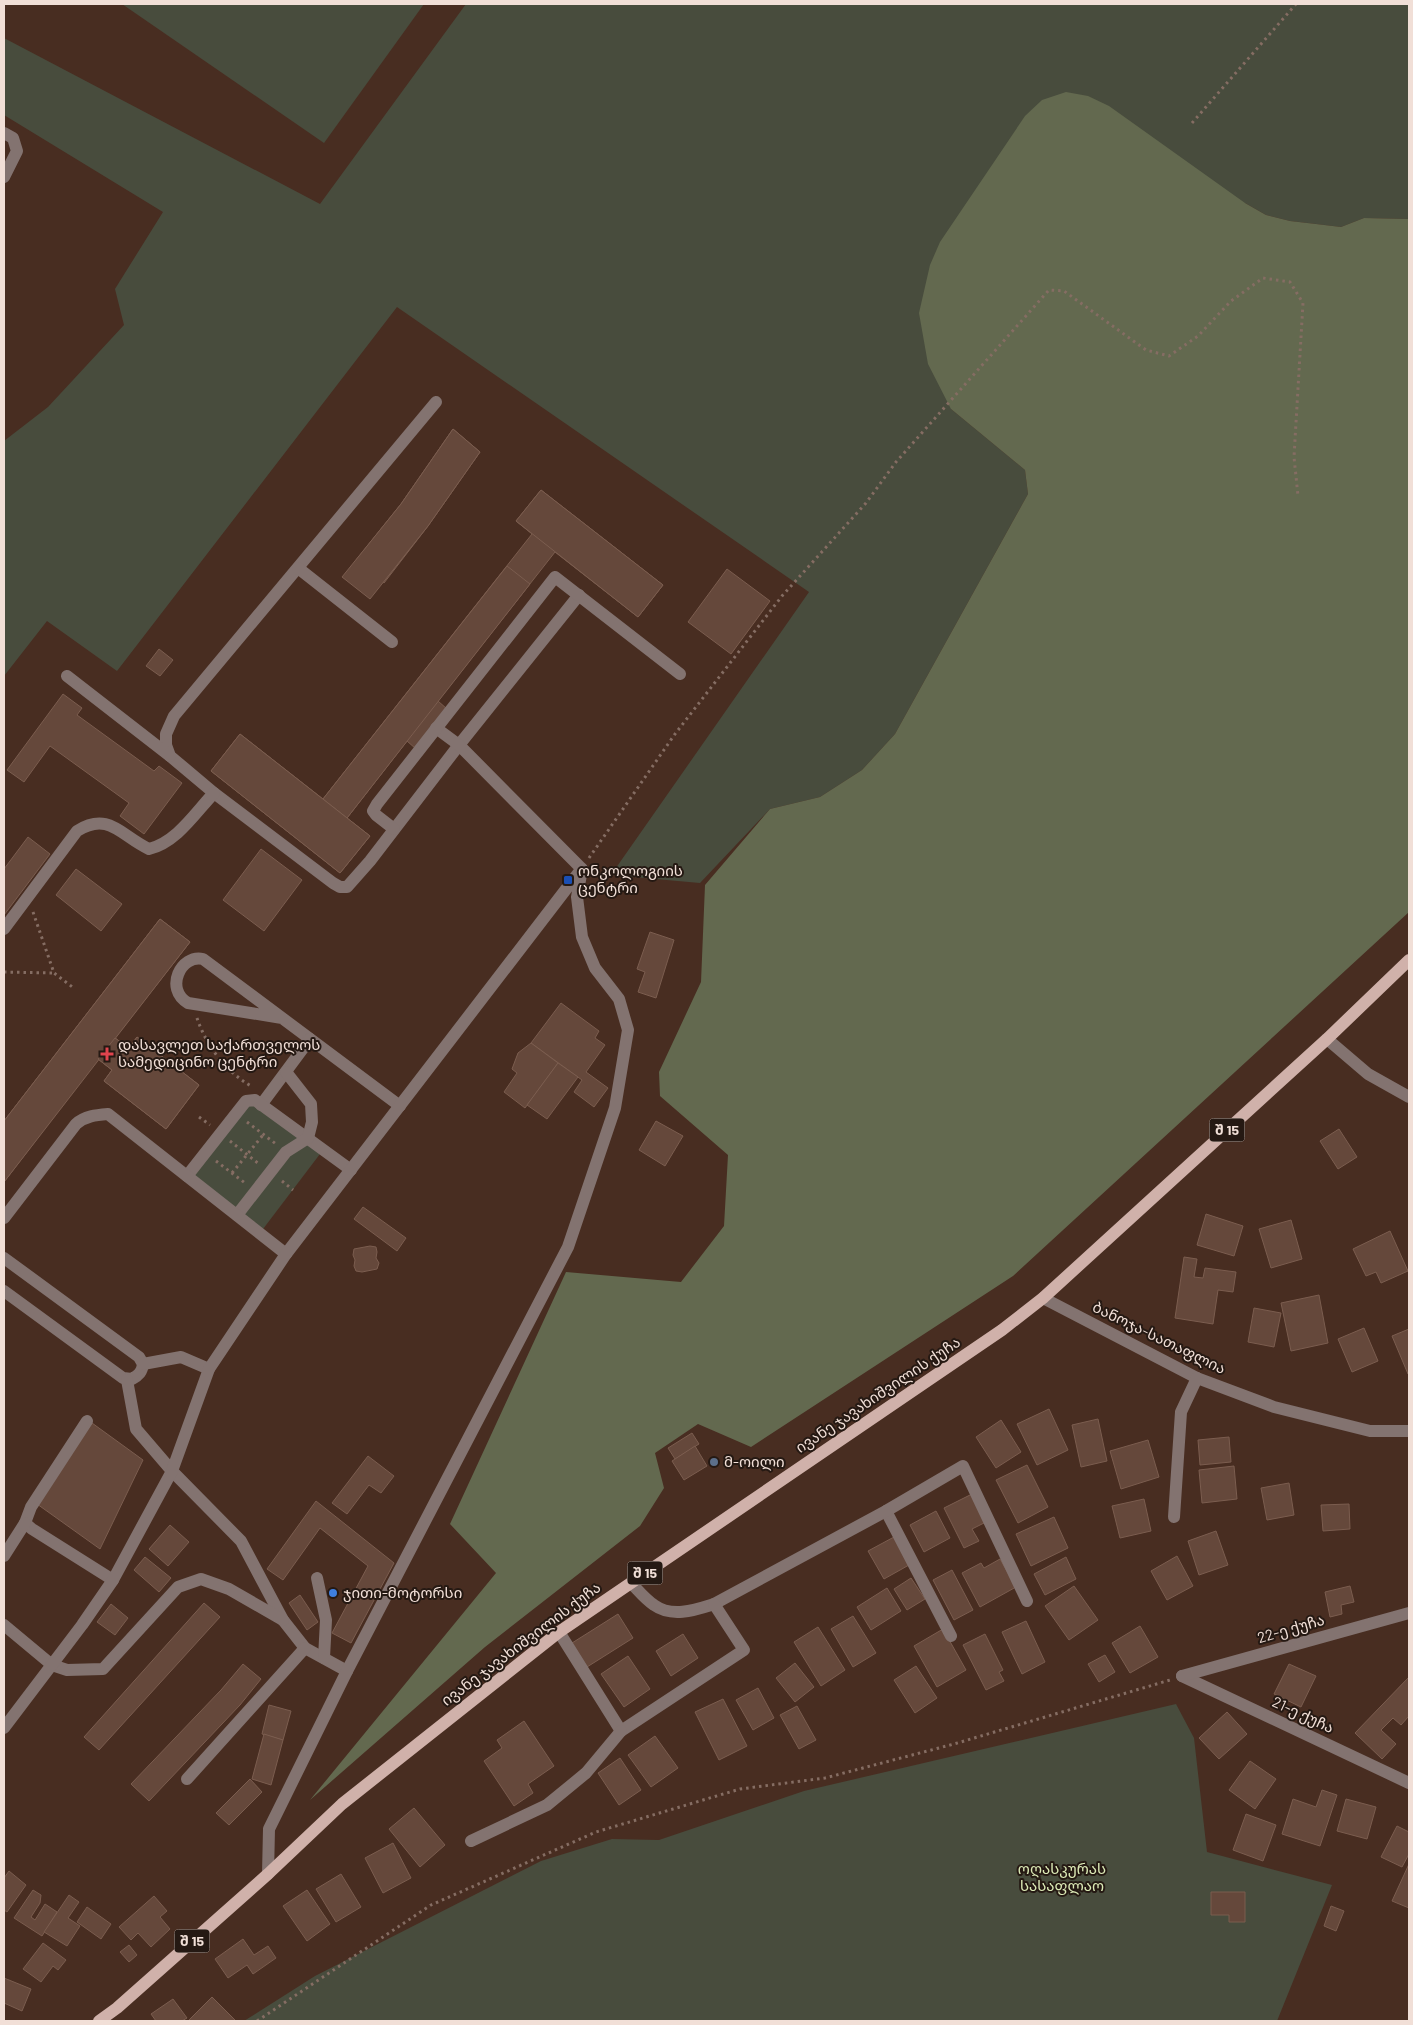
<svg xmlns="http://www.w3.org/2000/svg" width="1413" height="2025" viewBox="0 0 1413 2025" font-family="Barlow,'Noto Sans Georgian',sans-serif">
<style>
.green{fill:#484c3d}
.forest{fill:#63694f}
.building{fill:#65483b;stroke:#7b5d4f}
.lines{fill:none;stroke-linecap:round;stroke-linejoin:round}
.path{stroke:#856d63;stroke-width:3;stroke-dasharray:2.5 4;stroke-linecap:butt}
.minor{stroke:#837370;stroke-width:12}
.major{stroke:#d0b1aa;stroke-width:12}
.transit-dot{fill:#1a4fb4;stroke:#251913;stroke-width:2}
.health-dot{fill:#e0444e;stroke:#251913;stroke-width:2}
.service-dot{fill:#5c6f8a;stroke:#251913;stroke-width:2}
.shop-dot{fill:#3f7fe0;stroke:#251913;stroke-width:2}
.labels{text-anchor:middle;stroke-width:4;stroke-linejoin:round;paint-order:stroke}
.shield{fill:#251913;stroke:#b4a49c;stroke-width:1}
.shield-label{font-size:14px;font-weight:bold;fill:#f1dfd7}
.poi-label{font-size:15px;fill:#f1dfd7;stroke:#251913;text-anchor:start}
.street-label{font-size:15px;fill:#f1dfd7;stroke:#251913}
.park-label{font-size:15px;fill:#dceab6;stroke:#251913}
</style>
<rect width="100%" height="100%" fill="#482d21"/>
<g class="green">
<path d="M122,4H424L324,143Z"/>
<path d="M466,4H1409V219L1364,218L1341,227L1316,224L1290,221L1266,215L1245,203L951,409L1025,470L1028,494L895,734L862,770L820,797L770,809L700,883L611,875L809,592L397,307L117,671L47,621L4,676V441L48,407L124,325L115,289L163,212L4,115V38L320,204Z"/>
<path d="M246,1101L323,1150L260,1233L187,1176Z"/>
<path d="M1176,1704L1194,1738L1207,1852L1332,1885L1277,2021H244L315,1976L541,1861L612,1839L659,1840L804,1791Z"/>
</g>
<path class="forest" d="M1066,92L1088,96L1109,106L1245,203L1266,215L1290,221L1316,224L1341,227L1364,218L1409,219V912L1013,1276L751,1447L698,1424L655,1453L664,1488L640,1526L485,1647L310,1800L496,1573L450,1524L566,1272L681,1282L724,1226L728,1155L660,1096L659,1072L701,982L705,885L770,809L820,797L862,770L895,734L1028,494L1025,470L951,409L928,364L919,313L930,265L940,242L1025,116L1042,100Z"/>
<g class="building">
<path d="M453,429L480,452L428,526L384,583L356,560L401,504Z"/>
<path d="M453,429L480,452L428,526L370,599L342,577L401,504Z"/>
<path d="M541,490L663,585L638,617L555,552L438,701L447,709L416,749L407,741L347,818L370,836L340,873L211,771L240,734L323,799L532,534L516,521Z"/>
<path d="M541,490L663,585L638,617L516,521Z"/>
<path d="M507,566L530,584L347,818L323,799Z"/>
<path d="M727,569L770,601L731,654L688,622Z"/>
<path d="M159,649L173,660L160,676L146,666Z"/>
<path d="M63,694L82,708L77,715L154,771L159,766L182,783L144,834L120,816L129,803L50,746L24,782L7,770Z"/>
<path d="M240,734L370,836L340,873L211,771Z"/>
<path d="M28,837L50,854L4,915V869Z"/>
<path d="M261,849L302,880L264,931L223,900Z"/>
<path d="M76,869L122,904L101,931L56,895Z"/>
<path d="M160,919L190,942L115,1038L129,1048L137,1037L199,1085L166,1129L104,1081L112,1070L98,1059L4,1182V1121Z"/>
<path d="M160,919L190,942L4,1182V1121Z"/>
<path d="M650,932L674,940L656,998L638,992L645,972L637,969Z"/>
<path d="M561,1003L599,1031L595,1038L605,1045L586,1072L608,1088L594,1107L574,1092L582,1080L531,1043Z"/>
<path d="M137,1037L199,1085L166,1129L104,1081L112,1070L98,1059L115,1038L129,1048Z"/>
<path d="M531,1043L558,1063L525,1108L504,1092L517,1073L512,1069L518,1053Z"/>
<path d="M558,1063L578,1077L547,1119L527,1105Z"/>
<path d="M656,1121L683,1136L665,1166L639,1150Z"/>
<path d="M1339,1129L1357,1157L1338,1169L1320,1141Z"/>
<path d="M363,1207L406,1238L397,1251L354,1219Z"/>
<path d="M1206,1214L1243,1226L1234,1256L1197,1245Z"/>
<path d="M1291,1220L1302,1259L1271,1268L1259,1229Z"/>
<path d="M1390,1231L1408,1271L1381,1283L1376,1272L1366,1276L1353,1249Z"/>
<path d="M370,1246L376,1247L377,1252L376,1258L379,1263L377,1269L362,1272L356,1271L354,1266L355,1260L353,1255L354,1249Z"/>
<path d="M1184,1257L1197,1259L1194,1277L1203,1278L1205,1268L1236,1272L1233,1292L1218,1290L1213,1324L1175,1318Z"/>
<path d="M1319,1295L1328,1343L1291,1351L1281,1303Z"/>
<path d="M1254,1308L1281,1313L1274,1347L1248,1342Z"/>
<path d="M1364,1328L1378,1361L1352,1372L1338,1339Z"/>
<path d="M1409,1329V1373L1408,1374L1392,1336Z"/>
<path d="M1049,1409L1068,1450L1037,1465L1017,1424Z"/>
<path d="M1098,1419L1107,1461L1081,1467L1072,1425Z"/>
<path d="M1001,1420L1021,1452L996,1468L976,1437Z"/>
<path d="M92,1423L143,1460L100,1549L37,1504Z"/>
<path d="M692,1433L699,1444L675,1459L668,1448Z"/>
<path d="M1229,1437L1231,1462L1200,1465L1198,1440Z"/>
<path d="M1148,1440L1159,1477L1121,1489L1110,1451Z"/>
<path d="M695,1446L707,1466L684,1480L672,1461Z"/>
<path d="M368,1456L394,1476L381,1493L369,1485L347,1514L332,1503Z"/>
<path d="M1027,1465L1048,1507L1018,1523L996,1480Z"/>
<path d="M1234,1466L1237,1499L1202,1503L1199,1470Z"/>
<path d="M1289,1483L1294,1515L1267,1520L1261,1488Z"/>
<path d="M972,1494L986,1522L972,1529L979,1541L964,1548L944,1508Z"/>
<path d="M1144,1499L1151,1531L1120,1538L1112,1506Z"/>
<path d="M316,1501L394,1563L351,1643L332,1633L368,1566L320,1528L283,1580L267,1569Z"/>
<path d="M1349,1504L1350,1529L1323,1531L1321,1505Z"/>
<path d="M936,1511L950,1538L924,1552L910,1525Z"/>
<path d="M1054,1517L1068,1548L1031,1566L1016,1534Z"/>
<path d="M170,1525L189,1542L168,1566L149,1549Z"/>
<path d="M1216,1531L1228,1565L1199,1575L1188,1541Z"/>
<path d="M894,1537L909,1565L884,1579L868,1551Z"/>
<path d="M1177,1556L1193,1586L1167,1600L1151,1571Z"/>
<path d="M145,1557L171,1578L159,1592L134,1570Z"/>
<path d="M1066,1557L1076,1579L1045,1595L1034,1574Z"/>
<path d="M1000,1559L1016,1587L980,1607L962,1573L981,1563L984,1568Z"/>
<path d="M952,1570L973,1610L954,1620L933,1580Z"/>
<path d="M911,1578L925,1599L907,1610L894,1589Z"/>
<path d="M1074,1586L1098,1620L1069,1640L1045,1606Z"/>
<path d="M1350,1586L1354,1602L1341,1605L1342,1614L1330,1617L1325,1592Z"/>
<path d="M887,1588L901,1611L871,1630L857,1607Z"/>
<path d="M300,1595L318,1622L307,1630L289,1603Z"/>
<path d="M204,1603L220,1617L99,1750L84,1737Z"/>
<path d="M111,1604L128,1618L115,1635L97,1622Z"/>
<path d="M618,1614L633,1638L587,1667L572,1643Z"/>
<path d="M853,1616L876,1653L853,1667L831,1629Z"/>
<path d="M1026,1621L1045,1662L1022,1674L1002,1632Z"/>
<path d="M1140,1626L1158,1657L1130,1673L1112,1643Z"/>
<path d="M818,1627L845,1670L821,1686L794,1642Z"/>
<path d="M943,1629L966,1670L937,1687L914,1646Z"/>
<path d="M683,1634L698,1658L671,1676L656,1651Z"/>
<path d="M985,1634L1003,1670L999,1672L1004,1681L986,1690L963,1645Z"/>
<path d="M1105,1655L1115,1672L1099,1682L1088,1664Z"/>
<path d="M628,1656L650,1689L624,1707L601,1674Z"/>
<path d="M795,1663L814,1687L795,1702L776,1678Z"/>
<path d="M243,1664L261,1679L240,1705L149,1801L131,1784L221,1690Z"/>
<path d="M1289,1664L1316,1676L1301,1707L1274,1694Z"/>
<path d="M916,1666L937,1698L915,1713L894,1680Z"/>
<path d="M1409,1677V1716L1401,1725L1393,1718L1381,1730L1396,1744L1382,1759L1355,1733Z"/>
<path d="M758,1688L774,1718L753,1730L736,1700Z"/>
<path d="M723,1699L747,1746L719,1760L695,1712Z"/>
<path d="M269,1705L291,1711L283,1740L262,1734Z"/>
<path d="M797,1706L816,1740L799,1749L780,1715Z"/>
<path d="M1227,1712L1247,1734L1219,1759L1199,1738Z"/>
<path d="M524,1721L554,1766L528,1784L533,1793L514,1806L484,1761L502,1748L497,1740Z"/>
<path d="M264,1734L283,1740L271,1785L252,1779Z"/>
<path d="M655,1736L678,1768L651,1787L628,1755Z"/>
<path d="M620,1758L641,1790L619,1805L598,1773Z"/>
<path d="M1250,1761L1276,1779L1255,1809L1229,1790Z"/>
<path d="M250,1779L262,1792L229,1825L216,1813Z"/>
<path d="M1322,1790L1337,1795L1320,1846L1282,1834L1293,1799L1316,1807Z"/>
<path d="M1346,1799L1376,1807L1367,1839L1337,1831Z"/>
<path d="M414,1808L445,1845L420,1867L389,1829Z"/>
<path d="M1246,1814L1276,1825L1263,1861L1233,1850Z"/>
<path d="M1397,1826L1409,1832V1854L1402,1867L1381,1857Z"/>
<path d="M393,1843L411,1878L383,1893L365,1858Z"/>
<path d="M1409,1864V1908L1392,1901Z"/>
<path d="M9,1871L26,1885L7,1912L4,1910V1878Z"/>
<path d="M341,1874L361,1907L336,1922L316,1889Z"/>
<path d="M33,1890L41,1895L40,1903L31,1917L35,1920L45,1904L57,1912L42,1936L14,1918Z"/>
<path d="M307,1890L330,1924L307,1941L283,1906Z"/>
<path d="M1211,1892H1245V1922H1229V1915H1211Z"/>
<path d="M69,1895L79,1902L68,1918L80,1926L67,1946L44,1932Z"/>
<path d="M154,1896L167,1911L160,1917L170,1929L151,1947L138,1933L131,1940L119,1927Z"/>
<path d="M1331,1906L1344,1911L1336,1931L1324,1926Z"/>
<path d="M87,1907L111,1924L101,1939L77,1922Z"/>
<path d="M243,1939L254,1955L268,1946L276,1958L253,1974L247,1965L228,1978L215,1959Z"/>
<path d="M43,1943L66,1960L58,1970L53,1966L41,1982L23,1969Z"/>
<path d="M129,1945L137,1955L129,1962L120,1952Z"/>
<path d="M4,1978L31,1989L22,2011L4,2003Z"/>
<path d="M212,1997L235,2020L234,2021H188Z"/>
<path d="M173,1999L187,2018L182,2021H156L151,2014Z"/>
</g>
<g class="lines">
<g class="path">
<path d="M1192,123L1296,4"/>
<path d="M589,858L675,734L782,596L866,503L896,462L1049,290L1064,291L1146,350L1169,356L1198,336L1231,301L1263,278L1290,282L1303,303L1294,457L1298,496"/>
<path d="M33,912L54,973L75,989"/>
<path d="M4,972L54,973"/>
<path d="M197,1018C206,1045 225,1071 251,1086"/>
<path d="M199,1117L210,1125"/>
<path d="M247,1122L276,1144"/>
<path d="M230,1141L259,1164"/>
<path d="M216,1161L245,1183"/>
<path d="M232,1173L263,1135"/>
<path d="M282,1181L293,1190"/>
<path d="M257,2021L431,1905L596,1832L740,1789L825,1778L954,1744L1170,1680"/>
</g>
<g class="minor">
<path d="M4,133L13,138L17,151L4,177"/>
<path d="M436,402L174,716L166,734V745L170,756L214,793L333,883L340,887H347L370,861L459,745L579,595"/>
<path d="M298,568L392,642"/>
<path d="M67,676L170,756"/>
<path d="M436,728L459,745L582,869"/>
<path d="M394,829L376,815L373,811L377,804L555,577L680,674"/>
<path d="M4,929L77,831C109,811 121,836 149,849C177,842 195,813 214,793"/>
<path d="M282,1018L188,1003C164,989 181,954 203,959L400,1106"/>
<path d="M1327,1039L1368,1074L1409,1097"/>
<path d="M261,1105L310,1039"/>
<path d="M187,1176L246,1101L255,1100L351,1170"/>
<path d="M237,1215L286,1152L308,1138L312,1122L311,1104L286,1072"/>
<path d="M4,1218L76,1124C85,1116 96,1115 108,1114L286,1254"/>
<path d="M4,1258L139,1357L143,1364C142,1372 139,1375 132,1379L123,1378L4,1291"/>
<path d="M1043,1298L1197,1378L1274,1407L1370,1431H1409"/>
<path d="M143,1364L181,1357L209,1369"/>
<path d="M127,1380L136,1429L172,1471L241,1541L283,1620L305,1648L347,1671"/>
<path d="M87,1421L31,1507L25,1523L32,1529L113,1580"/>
<path d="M886,1511L951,1636"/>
<path d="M1174,1517L1181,1412L1197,1378"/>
<path d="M4,1556L25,1523"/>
<path d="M317,1578L326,1620L324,1658"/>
<path d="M631,1583C638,1590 645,1599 654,1605C672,1618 695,1610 714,1604L886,1511L963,1466L1027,1601"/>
<path d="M4,1625L52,1665L67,1670L103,1669L178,1587L201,1579L229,1589L283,1620"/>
<path d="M559,1632L621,1731L744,1650L714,1604"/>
<path d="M1182,1676L1409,1783"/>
<path d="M1182,1676L1409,1613"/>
<path d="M4,1728L82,1625L113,1580L172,1471L209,1369L286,1254L580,871"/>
<path d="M187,1779L305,1648"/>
<path d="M471,1841L547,1805L586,1773L621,1731"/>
<path d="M268,1874L269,1829L347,1671L568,1247L615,1108L628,1030L619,999L595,968L582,937L577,897L582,869"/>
</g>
<path class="major" d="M99,2021L117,2008L268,1874L342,1804L559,1632L1002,1330L1043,1298L1327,1039L1409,960"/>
</g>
<rect class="transit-dot" x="563" y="875" width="10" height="10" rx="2.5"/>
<path class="health-dot" d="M104.5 1046.5h5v5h5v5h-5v5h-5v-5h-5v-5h5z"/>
<circle class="service-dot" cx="714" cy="1462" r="5"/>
<circle class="shop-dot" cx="333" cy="1593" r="5"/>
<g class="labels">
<g class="shield">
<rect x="1209.5" y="1118.5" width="35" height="23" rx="4"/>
<rect x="627.5" y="1561.5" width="35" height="23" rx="4"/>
<rect x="174.5" y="1929.5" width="35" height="23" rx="4"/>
</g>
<g class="shield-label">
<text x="1227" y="1135">შ 15</text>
<text x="645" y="1578">შ 15</text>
<text x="192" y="1946">შ 15</text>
</g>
<g class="poi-label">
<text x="578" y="876">ონკოლოგიის<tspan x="578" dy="17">ცენტრი</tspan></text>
<text x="118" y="1050">დასავლეთ საქართველოს<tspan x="118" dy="17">სამედიცინო ცენტრი</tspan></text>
<text x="724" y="1467">მ-ოილი</text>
<text x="343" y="1598">ჯითი-მოტორსი</text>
</g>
<g class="street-label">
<text transform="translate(1159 1338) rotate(26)" y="5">ბანოჯა-სათაფლია</text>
<text transform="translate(878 1395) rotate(-34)" y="5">ივანე ჯავახიშვილის ქუჩა</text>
<text transform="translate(1291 1629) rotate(-16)" y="5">22-ე ქუჩა</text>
<text transform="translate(521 1644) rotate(-37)" y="5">ივანე ჯავახიშვილის ქუჩა</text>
<text transform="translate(1303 1715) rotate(25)" y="5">21-ე ქუჩა</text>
</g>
<g class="park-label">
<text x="1062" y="1874">ოღასკურას<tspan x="1062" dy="17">სასაფლაო</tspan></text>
</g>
</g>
<rect width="1413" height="2025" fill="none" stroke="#f1dfd7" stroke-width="10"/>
</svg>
